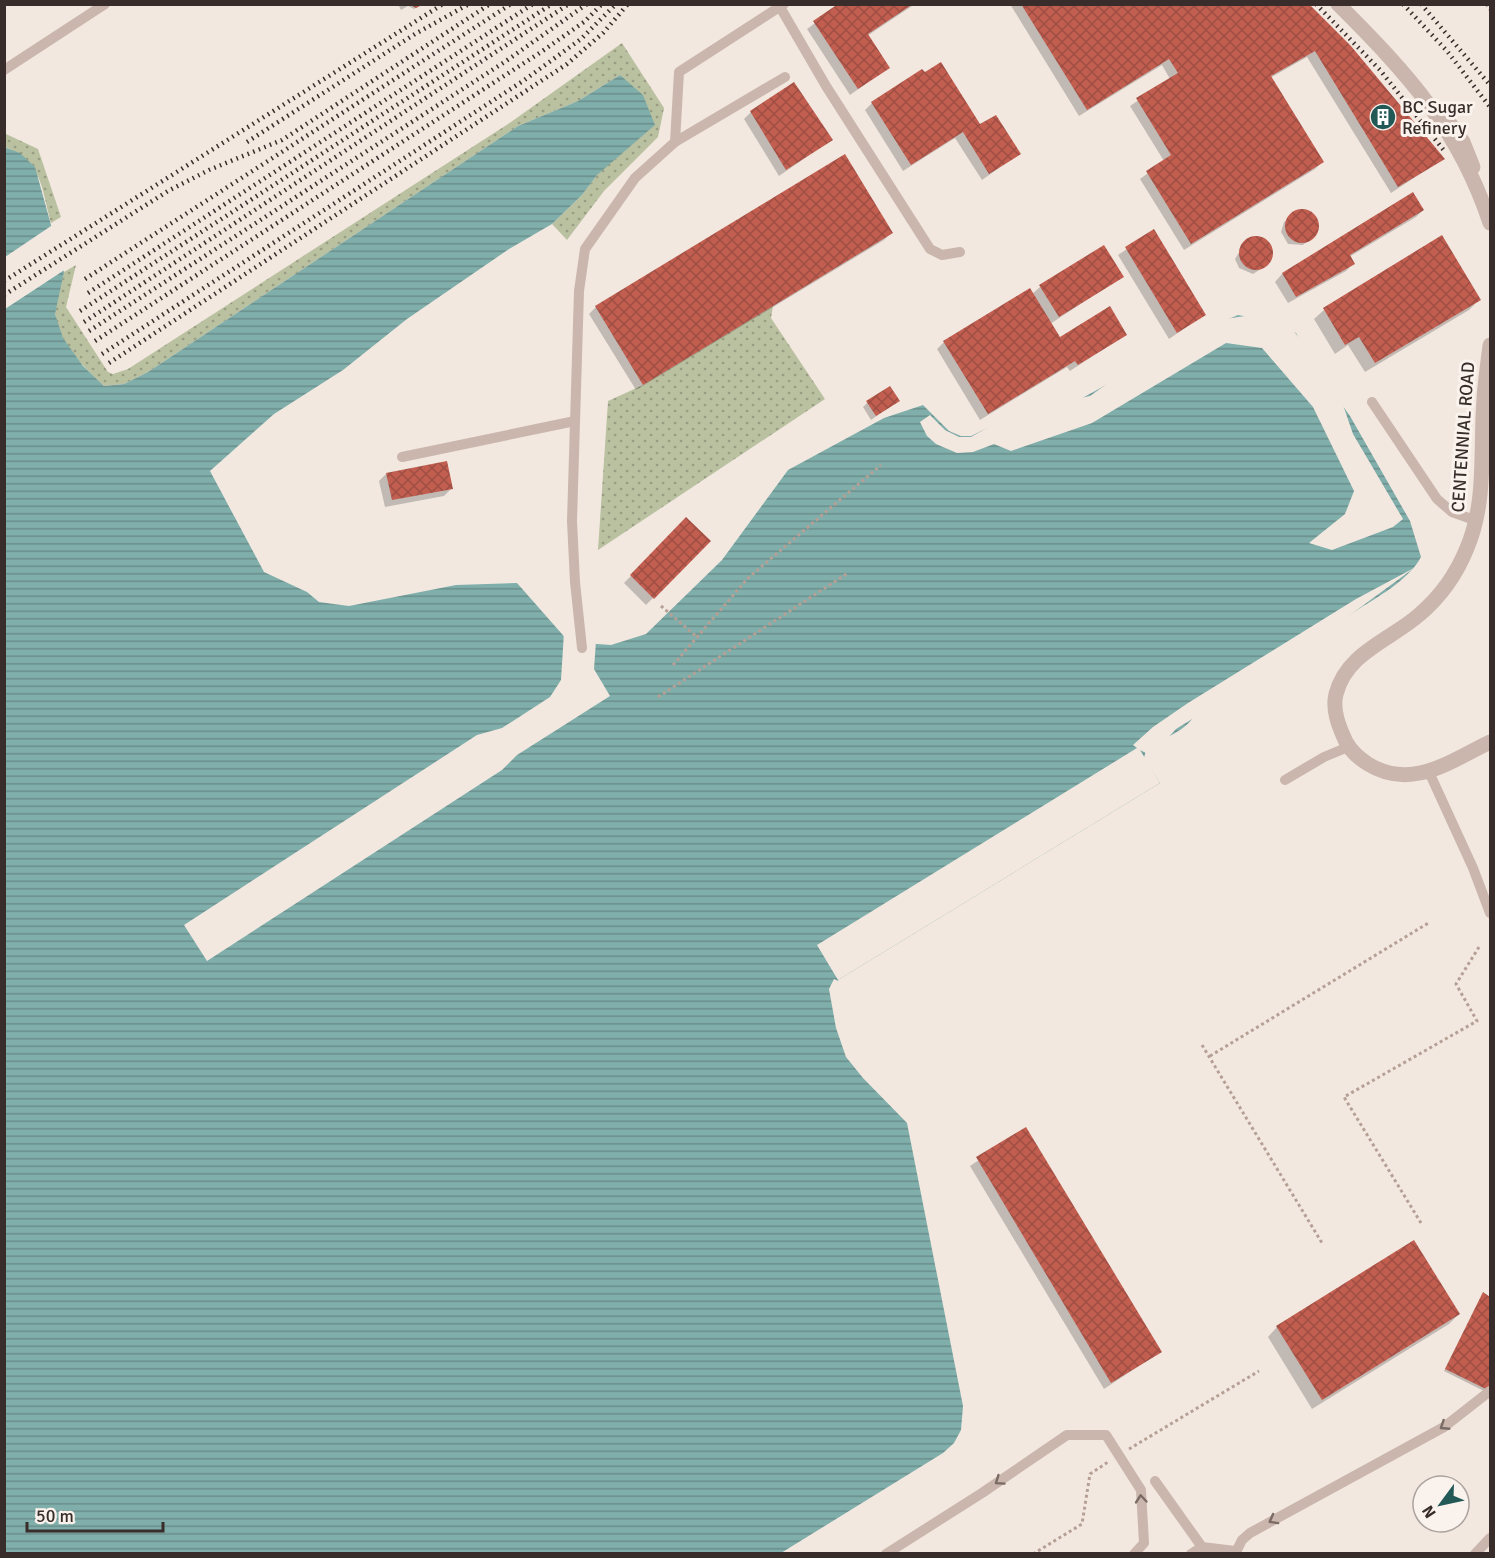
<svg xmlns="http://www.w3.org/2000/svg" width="1495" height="1558" viewBox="0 0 1495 1558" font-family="Signika,sans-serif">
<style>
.grass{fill:url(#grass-dots)}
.water{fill:url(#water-rules)}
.pier{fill:#f2e8e0}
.shadow{fill:#0003}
.building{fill:url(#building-cross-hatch)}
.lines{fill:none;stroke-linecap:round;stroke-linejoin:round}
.path{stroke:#b6a096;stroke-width:3;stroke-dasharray:3 3;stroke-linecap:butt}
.service{stroke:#cab6ac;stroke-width:10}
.minor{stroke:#cab6ac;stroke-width:15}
.rail{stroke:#382d2b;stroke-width:4.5;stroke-dasharray:1.5 4.5;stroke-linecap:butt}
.minor-bridge{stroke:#cab6ac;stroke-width:15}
.oneway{stroke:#7a6b65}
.labels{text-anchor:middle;stroke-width:6;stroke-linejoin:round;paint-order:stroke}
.poi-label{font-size:18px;fill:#382d2b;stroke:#faf2ec;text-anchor:start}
.street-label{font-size:18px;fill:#382d2b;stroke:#faf2ec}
</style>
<defs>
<pattern id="grass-dots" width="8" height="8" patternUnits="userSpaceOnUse" patternTransform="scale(1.5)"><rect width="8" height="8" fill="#bac1a0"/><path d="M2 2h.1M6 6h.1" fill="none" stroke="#989d83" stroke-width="1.8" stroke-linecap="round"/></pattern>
<pattern id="water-rules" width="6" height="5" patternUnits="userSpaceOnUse" patternTransform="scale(1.5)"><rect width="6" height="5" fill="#80aeab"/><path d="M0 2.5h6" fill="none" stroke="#6a8e8b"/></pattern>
<pattern id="building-cross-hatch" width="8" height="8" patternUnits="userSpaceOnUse" patternTransform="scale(1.5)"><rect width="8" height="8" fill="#c15e50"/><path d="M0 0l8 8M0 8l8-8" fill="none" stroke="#9e4e43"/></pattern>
</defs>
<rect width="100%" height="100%" fill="#f2e8e0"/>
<g class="grass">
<path d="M622,43L664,108L658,137L604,191L567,240L552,224L582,195L597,175L620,75L578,101L518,126L148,372L124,384L104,386C84,367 58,343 55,313C53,300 61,285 64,272L76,265L66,307L108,372L113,374L128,369L511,122Z"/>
<path d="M4,133L38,149L61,217L51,223C41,187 43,163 5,147Z"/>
<path d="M773,306L771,318L825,399L598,550L608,401L643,385Z"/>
</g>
<path class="water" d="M620,75L643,95L655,125L597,175L582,195L552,224L509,249L407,319L343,370L274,414L210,471L264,572L307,592L319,602L349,606L456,585L517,583L569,642L611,645L646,634L722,560L788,470L884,418L923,405L949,431L961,436H971L998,423L1075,402L1219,323L1238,315L1274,322L1296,333L1319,373L1350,416L1410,521L1421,557C1408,581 1377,597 1354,612C1302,648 1249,681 1195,714C1187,731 1164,738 1147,746L1144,758L1160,783L838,980L852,1044L872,1075L913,1113L978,1437L811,1553H5L4,147L20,153L35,167L64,272L55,314L63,338L83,366L104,386L124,384L148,372L518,126L578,101Z"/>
<g class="pier">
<path d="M54,224L66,269L5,309V257Z"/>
<path d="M1252,315L1272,319L1292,329L1310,351L1340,396L1353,434L1403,519L1393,527L1332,550L1309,543L1345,514L1354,491L1313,407L1262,348L1226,343L1092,423L1011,451L994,444L973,452L957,453L936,444L927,436L920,422L930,415L945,430L959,437H971L1001,420L1043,406L1090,396L1128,369L1218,320Z"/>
<path d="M1414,568L1297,654L1176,729L1164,742L1150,748L1148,754L1140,750L1160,783L838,980L817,945L1137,748L1133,745L1153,727L1188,703L1356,599Z"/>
<path d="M564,632L570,639L596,641L594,669L610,696L517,755L502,770L207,961L184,925L477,735L502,728L550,697L561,680Z"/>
<path d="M834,979L842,983L856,1036L857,1041L854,1044L873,1072L879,1073L915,1111L931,1146L981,1438L973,1449L956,1462L816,1554L781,1553L943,1453L954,1443L961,1430L963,1406L907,1123L863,1078L846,1057L836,1028L829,989Z"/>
</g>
<g class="shadow">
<path d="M398,4H422L414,9L408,6L401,10Z"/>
<path d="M841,4H915L867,36L888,68L850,95L807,29Z"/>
<path d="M1010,4H1307L1443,159L1391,193L1307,57L1270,78L1322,162L1315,169L1184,250L1140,179L1164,161L1130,106L1170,79L1162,65L1079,116Z"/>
<path d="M872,103L980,126L1019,154L982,180L955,138L903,171L865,110Z"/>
<path d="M751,112L831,140L779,176L744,119Z"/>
<path d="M1413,194L1423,210L1416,217L1349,257L1353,264L1346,271L1288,303L1275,282L1282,274Z"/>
<path d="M1298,211H1308L1315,218L1316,233L1303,245L1288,244L1281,232L1284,222Z"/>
<path d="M1154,231L1204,315L1169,339L1118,255Z"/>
<path d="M891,233L884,240L636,390L589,314L596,307Z"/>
<path d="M1258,238L1267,242L1272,250L1267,265L1253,274L1239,268L1235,259L1244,244Z"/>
<path d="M1122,277L1050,324L1059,339L1126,334L1070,371L1067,367L980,420L937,349L944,342L1032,294L1040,287Z"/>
<path d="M1479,300L1469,310L1365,372L1348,345L1335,354L1314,319L1324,310Z"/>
<path d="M898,401L871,420L863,407L867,403Z"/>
<path d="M386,474L451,489L444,496L385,507L379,481Z"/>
<path d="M686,519L709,541L646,605L624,583Z"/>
<path d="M1025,1129L1160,1352L1104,1389L970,1166Z"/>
<path d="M1483,1294L1490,1298V1394L1444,1371Z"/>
<path d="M1459,1314L1449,1324L1312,1409L1268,1337L1277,1327Z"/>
</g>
<g class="building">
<path d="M409,4H424L416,8Z"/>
<path d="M838,4H913L868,34L890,68L858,89L813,21Z"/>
<path d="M1021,4H1309L1351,46L1445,159L1398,187L1315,51L1271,76L1324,162L1191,244L1146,171L1171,155L1136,98L1178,73L1169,59L1087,110Z"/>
<path d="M941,62L980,124L996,115L1021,154L989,174L963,132L911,165L871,102L922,69L925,72Z"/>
<path d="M794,82L833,140L786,170L750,111Z"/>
<path d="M845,154L893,233L643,385L595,306Z"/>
<path d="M1413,192L1424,210L1350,255L1355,264L1296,297L1282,273Z"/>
<circle cx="1302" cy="226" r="17"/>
<path d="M1154,229L1206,315L1177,333L1125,247Z"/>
<path d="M1442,235L1481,300L1375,363L1359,337L1345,345L1323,308Z"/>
<circle cx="1256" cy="253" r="17"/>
<path d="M1104,245L1124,277L1059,317L1039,285Z"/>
<path d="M1030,288L1060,337L1110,306L1127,335L1078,365L1075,361L988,414L943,341Z"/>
<path d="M890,386L900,401L876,416L866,401Z"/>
<path d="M447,461L453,489L392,500L386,473Z"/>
<path d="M686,517L711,541L654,599L630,575Z"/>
<path d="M1026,1127L1162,1352L1111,1383L976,1157Z"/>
<path d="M1414,1240L1460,1314L1322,1400L1276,1326Z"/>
<path d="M1483,1292L1490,1297V1391L1445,1369Z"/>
</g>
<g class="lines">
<g class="path">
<path d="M1486,4L1490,10"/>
<path d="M661,606L697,637"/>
<path d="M673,665L748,578L881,465"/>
<path d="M658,697L848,573"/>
<path d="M1202,1045L1322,1243"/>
<path d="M1210,1056L1430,922"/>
<path d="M1421,1223L1344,1097L1477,1021L1456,984L1479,947"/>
<path d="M1129,1449L1259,1371"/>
<path d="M1033,1554L1082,1524L1090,1474L1108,1462"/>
</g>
<g class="service">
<path d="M780,7L826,86L930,249L942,255L960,252"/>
<path d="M4,70L105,4"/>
<path d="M675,142L785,77"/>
<path d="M1372,402L1437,499L1452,512L1477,521"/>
<path d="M402,457L575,421"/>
<path d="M582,648L575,582L572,521L579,291L585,249L635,178L675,142L679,72L784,4"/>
<path d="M1429,772L1473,868L1490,913"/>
<path d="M1285,780L1324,757L1348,747"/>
<path d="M1155,1481L1202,1547"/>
<path d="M886,1554L982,1493L1067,1435H1106L1141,1490L1144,1543L1134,1554"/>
<path d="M1191,1554L1202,1547L1235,1551"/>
<path d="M1235,1554L1242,1540L1250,1533L1444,1427L1490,1391"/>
<path d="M1475,1554L1490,1538"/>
</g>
<g class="minor">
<path d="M1445,117L1463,142L1473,167"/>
<path d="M1490,345C1488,363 1485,381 1484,399C1480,449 1487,501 1467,548C1457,573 1441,596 1420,614C1391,640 1347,652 1336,694C1332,710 1339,727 1346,742C1351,751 1360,759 1368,764C1411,791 1451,761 1490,742"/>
</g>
<g class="rail">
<path d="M1316,4L1380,70L1446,153"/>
<path d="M1403,4L1447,51L1490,107"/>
<path d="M1421,4L1490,85"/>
<path d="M247,142L415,34L469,4"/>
<path d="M85,279L511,4"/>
<path d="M4,281L443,4"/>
<path d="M88,293L533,4"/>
<path d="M4,295L168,191L209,170L282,140L490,4"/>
<path d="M80,311L552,4"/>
<path d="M84,322L569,4"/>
<path d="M89,331L506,61L587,4"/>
<path d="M95,341L541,52L584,22L602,4"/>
<path d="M102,354L523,81L581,39L616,4"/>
<path d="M109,363L567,64L603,33L628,4"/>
</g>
<path class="minor-bridge" d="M1338,4C1407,73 1459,129 1490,223"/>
</g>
<defs><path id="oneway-chevron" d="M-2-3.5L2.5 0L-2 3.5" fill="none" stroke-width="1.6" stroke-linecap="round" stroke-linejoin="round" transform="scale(1.5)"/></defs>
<g class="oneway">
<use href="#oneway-chevron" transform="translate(1444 1426) rotate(147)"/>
<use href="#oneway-chevron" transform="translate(999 1481) rotate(145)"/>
<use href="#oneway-chevron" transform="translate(1141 1499) rotate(-95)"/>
<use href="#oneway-chevron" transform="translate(1273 1520) rotate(151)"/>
</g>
<defs>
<g id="building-disc" transform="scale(1.35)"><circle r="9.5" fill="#225856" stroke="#faf2ec"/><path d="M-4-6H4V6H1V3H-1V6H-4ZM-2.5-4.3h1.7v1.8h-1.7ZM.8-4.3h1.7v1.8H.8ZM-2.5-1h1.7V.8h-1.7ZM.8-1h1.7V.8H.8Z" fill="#fff"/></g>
</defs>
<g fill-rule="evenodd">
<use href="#building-disc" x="1383" y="117"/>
</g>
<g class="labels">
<g class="poi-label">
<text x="1402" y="113">BC Sugar<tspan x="1402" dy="21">Refinery</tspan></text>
</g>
<g class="street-label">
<text transform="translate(1463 437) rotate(-86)" y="6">CENTENNIAL ROAD</text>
</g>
</g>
<rect width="1495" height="1558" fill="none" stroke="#382d2b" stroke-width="12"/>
<g transform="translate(1441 1504) rotate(237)"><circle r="28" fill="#faf2ec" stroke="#aca39f" stroke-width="1.5"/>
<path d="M0-4.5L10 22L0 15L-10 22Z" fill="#225856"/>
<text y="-9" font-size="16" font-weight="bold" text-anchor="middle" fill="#382d2b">N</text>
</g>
<path d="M27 1522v9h136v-9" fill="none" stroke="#382d2b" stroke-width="3"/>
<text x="36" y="1522" font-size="18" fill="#382d2b" stroke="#faf2ec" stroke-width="4.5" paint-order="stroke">50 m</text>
</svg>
